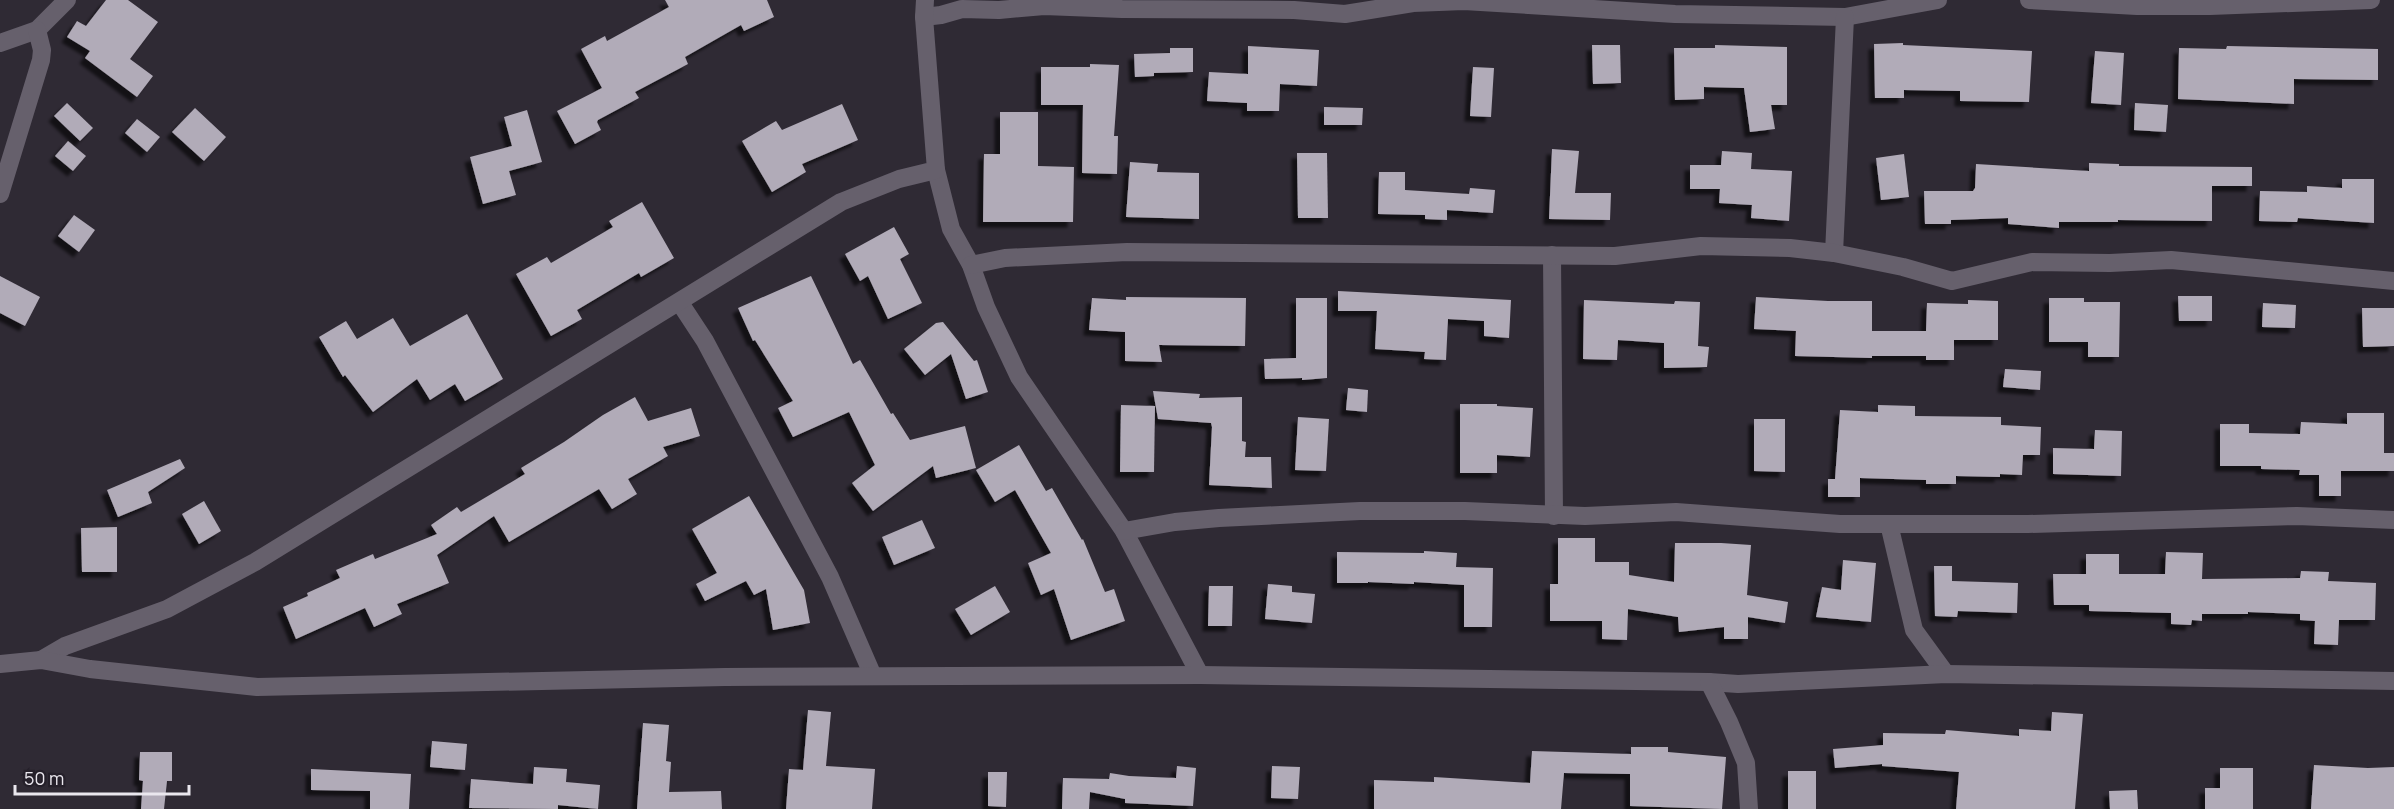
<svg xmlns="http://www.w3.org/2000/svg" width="2394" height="809" viewBox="0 0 2394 809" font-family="Manrope,sans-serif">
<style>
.building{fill:#b1abb8;filter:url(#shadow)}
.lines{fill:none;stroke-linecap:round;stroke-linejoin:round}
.minor{stroke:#66606c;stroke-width:18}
</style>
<defs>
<filter id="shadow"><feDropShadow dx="-5.5" dy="5.5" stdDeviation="1.5" flood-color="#0009"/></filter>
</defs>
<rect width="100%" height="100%" fill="#2f2a34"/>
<g class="building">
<path d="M106,0H128L158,22L130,59L153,76L137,97L85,58L90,51L67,37L77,21L86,26Z"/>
<path d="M665,0H767L774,17L744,31L741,25L685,57L688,64L635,92L639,98L598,120L597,122L601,130L575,144L557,111L602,88L581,49L605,36L607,41L669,7Z"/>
<path d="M1903,43V45L2032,51L2029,102L1960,101V91L1904,90V98H1875L1874,44Z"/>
<path d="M1592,45H1620L1621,83L1593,84Z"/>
<path d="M1715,45L1787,47V105H1771L1775,129L1750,132L1744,88L1704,87V99L1675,100L1674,48H1715Z"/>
<path d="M1248,46L1319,50L1317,86L1280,84L1279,111H1247V103L1207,101L1209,72L1248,74Z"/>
<path d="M2227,46L2378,49V80L2294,79V104L2178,99L2179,48L2226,49Z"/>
<path d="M1170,48H1193V72L1154,73V76L1135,77L1134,54L1170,53Z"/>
<path d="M2095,51L2124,53L2121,105L2091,103Z"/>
<path d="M1090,64L1119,65L1114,136H1118L1117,174L1082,173L1083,105H1041V67H1090Z"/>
<path d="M1473,67L1494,68L1491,117L1470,116Z"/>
<path d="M67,103L93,128L80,141L54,116Z"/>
<path d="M2135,103L2168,105L2166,132L2134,130Z"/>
<path d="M842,104L858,140L802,164L806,172L772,192L742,141L776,121L782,130Z"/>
<path d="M1324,107L1363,108L1362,125H1324Z"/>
<path d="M195,108L226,137L204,161L172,132Z"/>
<path d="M527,110L542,162L509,171L516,195L483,204L470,157L512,146L504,117Z"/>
<path d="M1000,112H1038V166L1074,167L1073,222H983L984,154H1000Z"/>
<path d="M137,119L160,137L147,152L125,133Z"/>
<path d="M68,141L86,156L73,171L55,156Z"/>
<path d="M1552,149L1579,151L1575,193H1611L1610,220L1549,219Z"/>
<path d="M1722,151L1752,153L1751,169L1792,171L1789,221L1751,218L1752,205L1719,203L1720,189H1690V165H1721Z"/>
<path d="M1297,153H1327L1328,218H1298Z"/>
<path d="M1904,154L1909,197L1881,200L1876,158Z"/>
<path d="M1130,162L1158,164L1157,172L1199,173V219L1126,217Z"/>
<path d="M2089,163L2119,164V166L2252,167V186H2212V221L2118,220V222H2059V228L2008,224V218L1951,220V224H1925L1924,191H1973L1975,188L1976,164L2089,171Z"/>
<path d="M1379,172H1405V190L1469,194L1470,188L1495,190L1493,213L1447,210V220L1425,219V215L1378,214Z"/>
<path d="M2342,179H2374V223L2298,218L2297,222L2259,221L2260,191L2307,192V186L2342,188Z"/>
<path d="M642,202L674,258L641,277L639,273L577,310L582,319L551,336L516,274L547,257L551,263L613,227L609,221Z"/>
<path d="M74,215L95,230L79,252L58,236Z"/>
<path d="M894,227L909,254L900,259L922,303L888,319L868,276L860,281L845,254Z"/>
<path d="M0,276L40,297L25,326L0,313Z"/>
<path d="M811,276L853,364L860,360L891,414L893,413L910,440L965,426L976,468L936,478L933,466L873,511L852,483L875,465L849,412L793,437L778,408L793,401L755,340L753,341L738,308Z"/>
<path d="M1338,291L1511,300L1509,338L1484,336V321L1448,319L1446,360L1424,359L1425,352L1375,349L1377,311H1338Z"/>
<path d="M2178,296H2212V321H2179Z"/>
<path d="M1126,297L1246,298L1245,346L1159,345L1162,362L1125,361V332L1089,330L1092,298L1126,300Z"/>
<path d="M1756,297L1828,301H1872V331H1926L1927,303L1968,304V300L1998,301V340H1954V360H1926V356H1872V358L1795,356L1796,331L1754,329Z"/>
<path d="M1296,298H1327V378L1302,380V378L1265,379L1264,359L1296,358Z"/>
<path d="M2049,298H2084V302H2120L2119,357H2088V342H2049Z"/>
<path d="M1584,300L1674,304L1675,301L1700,302L1698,346L1709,347L1707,367L1664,368V343L1618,340L1617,360L1583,359Z"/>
<path d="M2263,303L2296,305L2295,328L2262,327Z"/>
<path d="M2362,308H2394V346L2363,347Z"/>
<path d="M467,314L503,379L465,401L455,384L430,400L417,379L373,412L345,375L343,377L319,337L346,321L357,339L393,318L410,346Z"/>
<path d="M943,322L974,361L977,360L988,392L966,399L951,354L925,375L904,349L936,323Z"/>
<path d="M2005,369L2041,371L2040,390L2003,387Z"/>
<path d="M1348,388L1368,390L1367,412L1346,410Z"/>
<path d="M1153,391L1200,394L1199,398L1242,397V441L1246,442L1245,457H1271L1272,488L1209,485L1212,427L1211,423L1158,419Z"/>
<path d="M635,397L648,421L691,408L700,436L663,447L668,456L628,479L637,494L612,509L599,489L509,542L494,516L437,555L449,583L397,604L402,614L374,627L365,608L296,639L283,607L308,596L307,593L340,578L336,570L373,554L375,559L437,534L431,525L457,507L461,512L525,474L521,468L564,442L603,415Z"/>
<path d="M1460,404H1497V406L1533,408L1530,457L1497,455V473H1460Z"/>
<path d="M1121,405L1155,406L1154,472H1120Z"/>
<path d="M1878,405L1915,406V416L2001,417V425L2041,427L2040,455H2023L2022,475L2000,474V477L1956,476V484H1926V480L1860,478V497H1828V479H1835L1840,410L1878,412Z"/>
<path d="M2347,413H2384V453H2394V471H2341V496H2319V475H2299L2300,470L2261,469V466H2220V424H2249V433L2300,434L2301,422L2347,424Z"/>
<path d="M1298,417L1329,419L1326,471L1295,470Z"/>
<path d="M1754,419H1785V472L1754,471Z"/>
<path d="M2095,430L2122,431L2121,476L2053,474V448L2094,449Z"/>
<path d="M1019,445L1046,491L1052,488L1082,540L1083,539L1105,592L1114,589L1125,621L1071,640L1054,589L1041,595L1028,563L1051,553L1015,490L995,502L976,470Z"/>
<path d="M180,459L185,468L148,492L152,503L118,517L107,490Z"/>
<path d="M749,496L804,590L810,623L773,630L766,589L754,595L746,581L705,601L696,584L717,573L692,529Z"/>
<path d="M204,501L221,531L199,544L182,514Z"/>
<path d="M922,520L935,548L894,565L882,537Z"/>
<path d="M117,527V572H82L81,528Z"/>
<path d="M1558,538H1595V562H1629V575L1674,582L1675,543H1721L1751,545L1747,595L1788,602L1785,623L1748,617V639H1724V627L1679,632L1678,617L1628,609L1627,640L1602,639V621H1550V584H1558Z"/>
<path d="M1424,551L1457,553L1456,567L1493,568L1492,627H1464V585L1414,582V584L1368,582V583H1337V552L1424,553Z"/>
<path d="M2166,552L2203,553L2202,579L2300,578L2301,571L2329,572L2328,581L2376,583L2375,620H2339L2338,645L2314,644L2315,621L2300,620V614L2248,612V614H2202V621L2192,620L2191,625L2171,624V613L2089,611V605H2054L2053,574H2086V554H2119V574H2165Z"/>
<path d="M1843,560L1876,563L1871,622L1816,617L1822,587L1841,590Z"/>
<path d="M1934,566H1952V581L2018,583L2017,613L1958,611L1957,617L1935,616Z"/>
<path d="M1268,584L1292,586V592L1315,594L1312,623L1265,619Z"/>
<path d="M995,586L1010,612L971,635L955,609Z"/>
<path d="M1209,586H1233L1232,626H1208Z"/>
<path d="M808,710L831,712L826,766L875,769L872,809H786L789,769L803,770Z"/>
<path d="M2052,712L2083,714L2075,809H1956L1959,772L1882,766V764L1835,768L1833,749L1883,745V733L1945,734L1946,730L2019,736V729L2051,731Z"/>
<path d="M643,723L669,725L666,761L671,762L669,792L721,791L722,809H637Z"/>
<path d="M432,741L467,744L465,770L430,767Z"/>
<path d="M1631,747H1668V752L1726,757L1722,809L1630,806V774L1564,773L1561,809H1374V780L1434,782V777L1530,783L1532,751L1631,754Z"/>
<path d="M140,752H172V781H167L164,809H141L143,781L139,780Z"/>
<path d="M2314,765L2368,768L2394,767V809H2311Z"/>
<path d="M1177,766L1196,768L1193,806L1125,803V799L1090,792L1089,809H1062L1063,778L1109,779L1110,773L1129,776L1176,778Z"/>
<path d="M1272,766L1300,767L1298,799L1271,798Z"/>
<path d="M534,767L567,769L566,782L600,785L598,809L558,805V809L469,808L471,779L533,784Z"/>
<path d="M2220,768H2253V809H2205V788H2220Z"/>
<path d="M311,769L411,774L409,809H370V791L311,790Z"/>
<rect x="1788" y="771" width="28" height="38"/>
<path d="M988,772H1007L1006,807L988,806Z"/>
<path d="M2137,790L2138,809H2110L2109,791Z"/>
</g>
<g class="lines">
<g class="minor">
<path d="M2029,0L2137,6H2210L2371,0"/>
<path d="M924,17L941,15L962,9L999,10L1044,6L1122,9L1294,10L1345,14L1413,3L1464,1L1675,14L1845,17L1938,0"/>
<path d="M0,43L37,30L67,0"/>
<path d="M936,170L951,229L971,265L986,307L1019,377L1124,531L1200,675"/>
<path d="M0,194L41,60L42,50L37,30"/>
<path d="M1834,253L1845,17"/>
<path d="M1552,255L1554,516"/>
<path d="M971,265L1005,258L1127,252L1615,256L1701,246L1790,248L1834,253L1903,267L1952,281L2032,262L2110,263L2171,260L2394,281"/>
<path d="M680,303L705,341L830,577L873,676"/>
<path d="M1889,524L1914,630L1946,674"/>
<path d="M1124,531L1175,522L1219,518L1360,511H1465L1585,516L1676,512L1840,524H2028L2297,516L2394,520"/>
<path d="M41,660L65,646L167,609L255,562L841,202L899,179L936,170L924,17L925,0"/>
<path d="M0,664L41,660L90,669L257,687L725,677L1200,675L1709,682L1738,684L1946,674L2394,681"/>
<path d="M1709,682L1729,722L1746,763L1749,809"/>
</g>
</g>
<path d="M15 785v9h174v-9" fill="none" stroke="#eae7ee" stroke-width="3"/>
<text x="24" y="785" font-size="18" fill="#eae7ee" stroke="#25202a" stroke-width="4.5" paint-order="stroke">50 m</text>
</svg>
